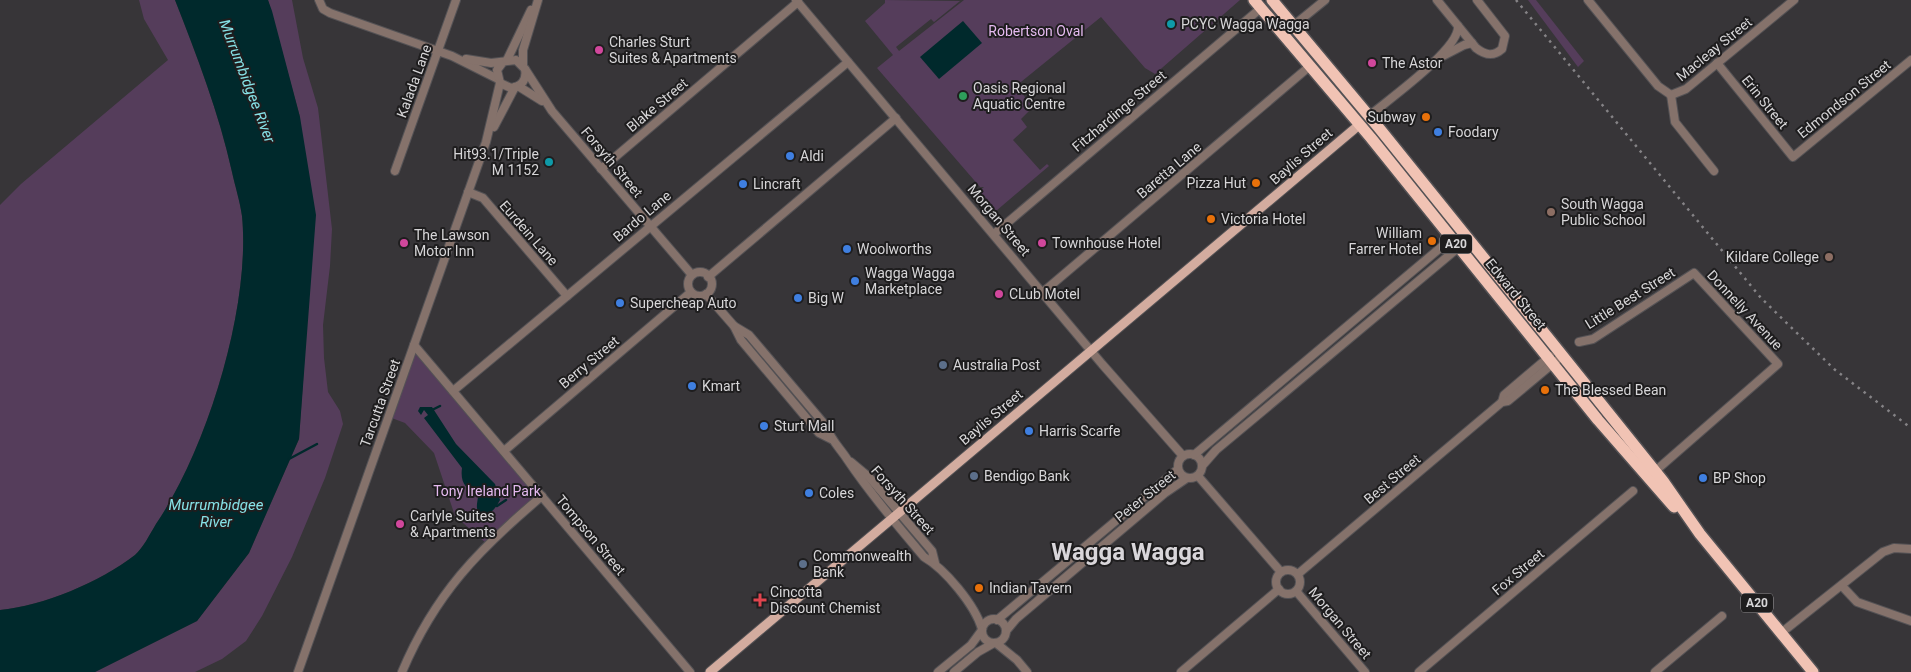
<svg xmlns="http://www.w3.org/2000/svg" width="1911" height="672" viewBox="0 0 1911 672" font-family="Roboto,sans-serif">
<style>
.green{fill:#553d5b}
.water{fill:#00292c}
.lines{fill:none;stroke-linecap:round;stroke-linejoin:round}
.stream{stroke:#00292c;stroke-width:2.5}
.minor-casing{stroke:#545255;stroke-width:10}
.major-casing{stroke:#545255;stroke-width:11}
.highway-casing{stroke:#545255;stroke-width:14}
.minor{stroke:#85726b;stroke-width:8}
.major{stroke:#d3ac9f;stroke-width:9}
.highway{stroke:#f1c3b4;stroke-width:11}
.rail{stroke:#858386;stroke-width:2.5;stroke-dasharray:2.5 5;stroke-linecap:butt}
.culture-dot{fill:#0f9aa8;stroke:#1e1d1e;stroke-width:2}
.hotel-dot{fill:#d1479c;stroke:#1e1d1e;stroke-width:2}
.leisure-dot{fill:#2e9e5b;stroke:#1e1d1e;stroke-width:2}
.food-dot{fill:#e8710a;stroke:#1e1d1e;stroke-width:2}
.shop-dot{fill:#3f7fe0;stroke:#1e1d1e;stroke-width:2}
.education-dot{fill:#8d6e63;stroke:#1e1d1e;stroke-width:2}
.service-dot{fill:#5c6f8a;stroke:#1e1d1e;stroke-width:2}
.health-dot{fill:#e0444e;stroke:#1e1d1e;stroke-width:2}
.labels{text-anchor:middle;stroke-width:4;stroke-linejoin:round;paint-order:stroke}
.shield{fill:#1e1d1e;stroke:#a09ea0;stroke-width:1}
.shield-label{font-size:12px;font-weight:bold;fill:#d7d6d8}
.poi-label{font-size:14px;fill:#d7d6d8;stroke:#1e1d1e;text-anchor:start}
.park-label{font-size:14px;fill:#e5baf0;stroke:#1e1d1e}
.street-label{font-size:14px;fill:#d7d6d8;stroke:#1e1d1e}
.water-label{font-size:15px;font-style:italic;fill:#86e1e6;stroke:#1e1d1e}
.town-label{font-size:24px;font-weight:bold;fill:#d9d6da;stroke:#1e1d1e}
</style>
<rect width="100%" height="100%" fill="#373538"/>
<g class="green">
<path d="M139,0H175C197,56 219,113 232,172C235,186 240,201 242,216C251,307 207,449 156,524C150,534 143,548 135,555C100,582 43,606 0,610V205L21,184L168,60L144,19Z"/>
<path d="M268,0H292L303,58L318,108L332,229L330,266L323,325L324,358L328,392L340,411L343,424L325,478L292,557L262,616L246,641L222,659L195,672H95L197,621L249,553L299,439L304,367L300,117Z"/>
<path d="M885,0L960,1L934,22L931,19L896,47L899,51L964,0H1240L1155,74L1145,68L1101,17L1016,86L1033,107L1021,119L1027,127L1013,140L1040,170L1047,164L1049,166L996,211L979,191L984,187H980L877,68L893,55L865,21L885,3Z"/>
<path d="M1528,0H1536L1584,61L1578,67Z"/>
<path d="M415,345L542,496L487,544L455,516L434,453L405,423L389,417Z"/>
</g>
<g class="water">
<path d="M175,0H268L272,11L300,117L316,215L299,439L249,553L197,621L95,672H0V610C43,606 100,582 135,555C143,548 150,534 156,524C207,449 251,307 242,216C240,201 235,186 232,172C219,113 197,56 175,0Z"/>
<path d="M963,21L982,43L939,79L920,57Z"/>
<path d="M420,407H432L456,444L495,484L500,500C496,507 493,513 484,515C473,511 478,504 478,495C466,489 460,483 462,468L424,418L428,415L424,410L421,415L418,411Z"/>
</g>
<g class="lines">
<g class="stream">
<path d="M432,410L440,406"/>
<path d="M289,459L317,444"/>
<path d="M497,506L506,500"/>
</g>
<g class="minor-casing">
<g id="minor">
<path d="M319,0L323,9L330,13L452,56L498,79"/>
<path d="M796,0L1102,364L1183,456"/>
<path d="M1437,0L1476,48C1485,55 1493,57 1502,49L1505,36L1477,0"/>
<path d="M1588,0L1658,86L1671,95"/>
<path d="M1293,26L1325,0"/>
<path d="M1439,58L1464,45L1472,43"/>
<path d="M466,59L491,63L516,60L525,69C527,79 522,87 511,88L500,83L497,70L503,62"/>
<path d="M507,60L531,10"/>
<path d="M1717,63L1793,157L1911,60"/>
<path d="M523,65V50L538,0"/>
<path d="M525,69L552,111L692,275"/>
<path d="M518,86L542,101"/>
<path d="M1671,95L1686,89L1794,0"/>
<path d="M1671,95L1675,122L1714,171"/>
<path d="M1369,116C1388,100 1460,49 1458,26"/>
<path d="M494,127L515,87"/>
<path d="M601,169L798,2"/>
<path d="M395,171L456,0"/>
<path d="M468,192L483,198L567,296"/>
<path d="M994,234L1261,8"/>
<circle cx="700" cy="284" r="12"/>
<path d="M708,277L896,118"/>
<path d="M1043,292L1310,66"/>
<path d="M706,294L734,326L741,340L819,433L831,439"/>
<path d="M734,326L749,335L826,426C831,440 839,447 847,459C870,493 897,525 924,557C945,569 975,605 982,629"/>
<path d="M1579,342L1593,339L1694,273L1778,364L1653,473"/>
<path d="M414,345L690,672"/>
<path d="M453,391L848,62"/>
<path d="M1502,402L1504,395L1550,356"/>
<path d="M504,451L691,292"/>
<circle cx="1190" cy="466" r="12"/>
<path d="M1194,455L1452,238"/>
<path d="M851,462L869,477L932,551L935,563"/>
<path d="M1202,466L1216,450L1459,247"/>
<path d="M1198,476L1281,572"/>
<circle cx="1288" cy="582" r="12"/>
<path d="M1298,574L1502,402L1508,401L1562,356"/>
<path d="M1842,586L1857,602L1911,621"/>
<path d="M1296,591L1365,672"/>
<circle cx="994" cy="631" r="12"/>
<path d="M997,620L1178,469"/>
<path d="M1006,631L1016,619L1165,493L1187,478"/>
<path d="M1781,633L1883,552L1894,548L1911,549"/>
<path d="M996,643L1017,660L1027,672"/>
<path d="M298,672L486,142L500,83"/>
<path d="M402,672C435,594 478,550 542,496"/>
<path d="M938,672L971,645L982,630"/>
<path d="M954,672L978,652L994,643"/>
<path d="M1181,672L1279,589"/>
<path d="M1419,672L1633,491"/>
<path d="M1655,672L1722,616"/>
</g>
</g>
<g class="major-casing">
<path id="major" d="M710,672L1359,125"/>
</g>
<g class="highway-casing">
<g id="highway">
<path d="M1254,0L1371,138L1598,420L1674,507"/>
<path d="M1272,0L1379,128L1549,339L1663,481L1700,534L1813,672"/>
</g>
</g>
<use href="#minor" class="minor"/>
<use href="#major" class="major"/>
<use href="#highway" class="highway"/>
<path class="rail" d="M1516,0L1761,298L1834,369L1911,428"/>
</g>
<g class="culture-dot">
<circle cx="1171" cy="24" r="5"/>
<circle cx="549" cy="162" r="5"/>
</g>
<g class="hotel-dot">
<circle cx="599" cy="50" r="5"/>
<circle cx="1372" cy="63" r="5"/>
<circle cx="404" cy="243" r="5"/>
<circle cx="1042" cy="243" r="5"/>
<circle cx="999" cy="294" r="5"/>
<circle cx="400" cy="524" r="5"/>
</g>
<circle class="leisure-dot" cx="963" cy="96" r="5"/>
<g class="food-dot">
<circle cx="1426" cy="117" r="5"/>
<circle cx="1256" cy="183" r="5"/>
<circle cx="1211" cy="219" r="5"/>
<circle cx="1432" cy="241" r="5"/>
<circle cx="1545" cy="390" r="5"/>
<circle cx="979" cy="588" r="5"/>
</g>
<g class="shop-dot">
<circle cx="1438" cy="132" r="5"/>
<circle cx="790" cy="156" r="5"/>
<circle cx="743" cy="184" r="5"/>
<circle cx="847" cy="249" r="5"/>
<circle cx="855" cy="281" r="5"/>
<circle cx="798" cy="298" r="5"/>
<circle cx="620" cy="303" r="5"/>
<circle cx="692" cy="386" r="5"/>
<circle cx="764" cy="426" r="5"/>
<circle cx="1029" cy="431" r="5"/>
<circle cx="1703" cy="478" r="5"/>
<circle cx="809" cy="493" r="5"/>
</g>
<g class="education-dot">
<circle cx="1551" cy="212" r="5"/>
<circle cx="1829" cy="257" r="5"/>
</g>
<g class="service-dot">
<circle cx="943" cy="365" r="5"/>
<circle cx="974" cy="476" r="5"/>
<circle cx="803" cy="564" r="5"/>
</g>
<path class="health-dot" d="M757.5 592.5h5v5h5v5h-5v5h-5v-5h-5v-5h5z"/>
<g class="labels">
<g class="shield">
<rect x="1440" y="234.5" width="32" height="19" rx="4"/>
<rect x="1741" y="593.5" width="32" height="19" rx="4"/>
</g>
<g class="shield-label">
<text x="1456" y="248">A20</text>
<text x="1757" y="607">A20</text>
</g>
<g class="poi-label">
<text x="1181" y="29">PCYC Wagga Wagga</text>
<text x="609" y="47">Charles Sturt<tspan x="609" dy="16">Suites &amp; Apartments</tspan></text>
<text x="1382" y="68">The Astor</text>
<text x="973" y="93">Oasis Regional<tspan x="973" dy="16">Aquatic Centre</tspan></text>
<text x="1416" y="122" text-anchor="end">Subway</text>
<text x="1448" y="137">Foodary</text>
<text x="539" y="159" text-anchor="end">Hit93.1/Triple<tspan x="539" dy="16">M 1152</tspan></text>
<text x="800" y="161">Aldi</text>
<text x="1246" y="188" text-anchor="end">Pizza Hut</text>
<text x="753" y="189">Lincraft</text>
<text x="1561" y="209">South Wagga<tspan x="1561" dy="16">Public School</tspan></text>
<text x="1221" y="224">Victoria Hotel</text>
<text x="1422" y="238" text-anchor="end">William<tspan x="1422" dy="16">Farrer Hotel</tspan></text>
<text x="414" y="240">The Lawson<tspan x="414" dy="16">Motor Inn</tspan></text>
<text x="1052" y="248">Townhouse Hotel</text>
<text x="857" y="254">Woolworths</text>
<text x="1819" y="262" text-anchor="end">Kildare College</text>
<text x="865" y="278">Wagga Wagga<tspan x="865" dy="16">Marketplace</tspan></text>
<text x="1009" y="299">CLub Motel</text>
<text x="808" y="303">Big W</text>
<text x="630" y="308">Supercheap Auto</text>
<text x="953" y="370">Australia Post</text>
<text x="702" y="391">Kmart</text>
<text x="1555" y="395">The Blessed Bean</text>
<text x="774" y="431">Sturt Mall</text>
<text x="1039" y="436">Harris Scarfe</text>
<text x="984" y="481">Bendigo Bank</text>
<text x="1713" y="483">BP Shop</text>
<text x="819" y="498">Coles</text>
<text x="410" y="521">Carlyle Suites<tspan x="410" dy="16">&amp; Apartments</tspan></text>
<text x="813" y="561">Commonwealth<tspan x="813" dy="16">Bank</tspan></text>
<text x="989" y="593">Indian Tavern</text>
<text x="770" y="597">Cincotta<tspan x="770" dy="16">Discount Chemist</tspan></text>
</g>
<g class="park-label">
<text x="1036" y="36">Robertson Oval</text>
<text x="487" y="496">Tony Ireland Park</text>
</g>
<g class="street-label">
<text transform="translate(1714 49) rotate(-39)" y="5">Macleay Street</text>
<text transform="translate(414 81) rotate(-70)" y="5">Kalada Lane</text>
<text transform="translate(1844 99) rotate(-39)" y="5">Edmondson Street</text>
<text transform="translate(1765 102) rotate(51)" y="5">Erin Street</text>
<text transform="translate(657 105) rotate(-40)" y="5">Blake Street</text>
<text transform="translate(1119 111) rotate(-40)" y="5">Fitzhardinge Street</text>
<text transform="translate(1301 156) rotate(-41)" y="5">Baylis Street</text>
<text transform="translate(612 162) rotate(50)" y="5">Forsyth Street</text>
<text transform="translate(1169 170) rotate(-40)" y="5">Baretta Lane</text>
<text transform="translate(642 216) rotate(-40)" y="5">Bardo Lane</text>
<text transform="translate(999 220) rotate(50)" y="5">Morgan Street</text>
<text transform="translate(529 233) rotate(49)" y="5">Eurdein Lane</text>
<text transform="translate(1516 294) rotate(51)" y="5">Edward Street</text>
<text transform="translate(1630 298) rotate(-32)" y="5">Little Best Street</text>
<text transform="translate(1745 310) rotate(47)" y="5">Donnelly Avenue</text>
<text transform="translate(589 362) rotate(-40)" y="5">Berry Street</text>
<text transform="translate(380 403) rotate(-70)" y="5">Tarcutta Street</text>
<text transform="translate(991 417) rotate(-40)" y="5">Baylis Street</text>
<text transform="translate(1392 479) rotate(-40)" y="5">Best Street</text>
<text transform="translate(1145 496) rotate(-39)" y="5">Peter Street</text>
<text transform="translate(903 500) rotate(48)" y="5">Forsyth Street</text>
<text transform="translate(591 535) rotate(50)" y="5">Tompson Street</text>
<text transform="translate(1518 572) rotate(-40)" y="5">Fox Street</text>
<text transform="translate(1340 623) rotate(50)" y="5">Morgan Street</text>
</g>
<g class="water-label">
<text transform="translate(247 81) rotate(69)" y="5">Murrumbidgee River</text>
<text x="216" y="510">Murrumbidgee<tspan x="216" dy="17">River</tspan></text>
</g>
<g class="town-label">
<text x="1128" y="560">Wagga Wagga</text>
</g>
</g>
</svg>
